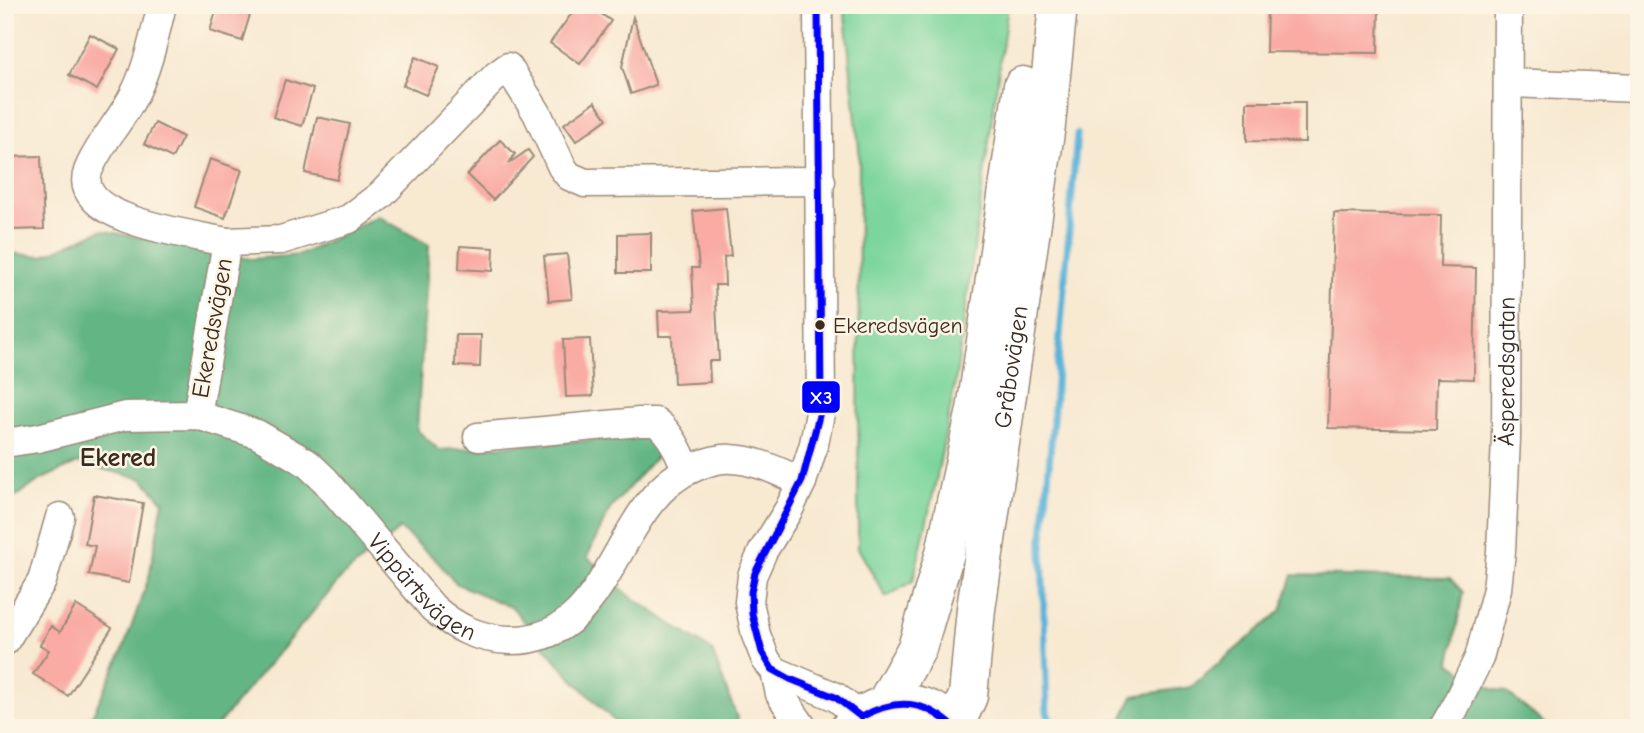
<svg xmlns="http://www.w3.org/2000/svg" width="1644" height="733" viewBox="0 0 1644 733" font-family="'Comic Neue',sans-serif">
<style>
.green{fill:#7bd59c;stroke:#5b805d;stroke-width:2}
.forest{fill:#64b684;stroke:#507051;stroke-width:2}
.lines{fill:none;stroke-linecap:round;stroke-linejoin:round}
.stream{stroke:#5cb3d8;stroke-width:7}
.building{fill:#f9aba4}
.street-casing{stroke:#9a8a78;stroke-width:31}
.secondary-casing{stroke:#9a8a78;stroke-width:41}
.street{stroke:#fff;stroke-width:28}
.secondary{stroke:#fff;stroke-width:38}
.bus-1-casing{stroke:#fcf5e5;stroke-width:12}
.bus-1{stroke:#00f;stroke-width:7}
.bus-dot{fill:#3b2a1e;stroke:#fcf5e5;stroke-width:2.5}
.labels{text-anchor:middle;stroke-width:5;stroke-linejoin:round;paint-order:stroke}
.bus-label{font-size:22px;fill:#3b2a1e;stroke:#fcf5e5;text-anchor:start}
.street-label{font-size:24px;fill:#3b2a1e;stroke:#fcf5e5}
.neighbourhood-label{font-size:26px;font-weight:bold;fill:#3b2a1e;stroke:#fcf5e5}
.line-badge{stroke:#fcf5e5;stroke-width:2.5}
.badge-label{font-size:19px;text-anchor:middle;font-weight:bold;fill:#fff}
</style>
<rect width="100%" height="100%" fill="#fcf5e5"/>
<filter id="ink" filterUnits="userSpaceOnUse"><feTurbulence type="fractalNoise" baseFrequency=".0143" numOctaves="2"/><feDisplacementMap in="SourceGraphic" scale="14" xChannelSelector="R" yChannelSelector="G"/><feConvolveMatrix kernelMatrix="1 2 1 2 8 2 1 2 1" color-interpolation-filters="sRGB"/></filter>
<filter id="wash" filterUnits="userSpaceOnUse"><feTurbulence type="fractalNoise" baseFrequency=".00686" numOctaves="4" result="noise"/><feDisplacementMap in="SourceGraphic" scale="28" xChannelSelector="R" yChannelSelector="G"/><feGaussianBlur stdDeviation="1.57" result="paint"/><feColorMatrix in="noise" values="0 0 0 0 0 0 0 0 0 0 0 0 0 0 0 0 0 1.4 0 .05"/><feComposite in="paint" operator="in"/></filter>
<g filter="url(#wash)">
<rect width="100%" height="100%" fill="#f8e9d1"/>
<path class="green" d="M844,5H1008L955,384L936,481L913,581L886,597L858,548L859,148Z"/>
<g class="forest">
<path d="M378,216L429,245L417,430L439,450L646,437L662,450L610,509L587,557L627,594L712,651L741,728H621L565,671L513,608L457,584L436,560L400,529L342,577L215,728H78L93,714L123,650L149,577L163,501L143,479L78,463L40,480L5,504V253L43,256L101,230L251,259L300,255Z"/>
<path d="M1293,575L1450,578L1463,592L1450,663L1493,689L1506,692L1546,725L1563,728H1118L1133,696L1191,687L1281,611Z"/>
</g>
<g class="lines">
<path class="stream" d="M1054,728L1047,713L1042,549L1077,134"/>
</g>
<g id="blocks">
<g class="building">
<path d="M218,5H253L242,41L210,31Z"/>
<path d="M578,5H589L611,21L580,64L550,43Z"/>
<path d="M1267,5H1379L1378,53L1266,52Z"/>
<path d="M633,17L656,85L631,94L622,67Z"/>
<path d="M90,34L119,49L97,90L69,75Z"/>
<path d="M415,57L439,67L426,95L403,85Z"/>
<path d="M285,80L313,89L302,126L273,117Z"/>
<path d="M595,102L607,119L576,141L564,124Z"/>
<path d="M1247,102H1305V142L1247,141Z"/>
<path d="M317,117L350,124L337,180L305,173Z"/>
<path d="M155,123L183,137L172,158L144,144Z"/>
<path d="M500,140L515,154L508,164L528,150L533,157L493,200L467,175Z"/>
<path d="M41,156L44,229L10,230L7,157Z"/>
<path d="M210,159L242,170L225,218L194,207Z"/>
<path d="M726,208L731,256L724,257L725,285H715L719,361H709L710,382L674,384L672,336H659L658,311L694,310L692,268H699L693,211Z"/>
<path d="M1334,213L1441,215L1440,267L1476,268L1474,379L1437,378L1436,430L1328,428Z"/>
<path d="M651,233V273H618V234Z"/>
<path d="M460,246L494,248L493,271L459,269Z"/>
<path d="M567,254L572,299L549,301L544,256Z"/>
<path d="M456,335H481L480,367L455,366Z"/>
<path d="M590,339L593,396L566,397L563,340Z"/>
<path d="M94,495L143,503L129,583L89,575L95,546L85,544Z"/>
<path d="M76,605L112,628L68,696L33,674L49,650L40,645L51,626L60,632Z"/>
</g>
</g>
</g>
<g filter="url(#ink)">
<use href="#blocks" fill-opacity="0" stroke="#9a8a78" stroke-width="2"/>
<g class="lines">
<g class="street-casing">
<g id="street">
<path d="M162,5C155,33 148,67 135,93C122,120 99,143 88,171C70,221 197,235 227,242L197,415"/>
<path d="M1510,83L1639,88"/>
<path d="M227,242L281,240L349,219L381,195L497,75L508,67L537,113L562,167L569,176L585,183L821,181"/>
<path d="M478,437L639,422H656C671,433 680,454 687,470"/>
<path id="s1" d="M5,443L38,438L125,416L197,415L257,434L307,463L325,480L433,608C456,628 479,639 509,640C616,643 610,501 695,467C707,462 719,458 731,459C757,460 779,472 802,482"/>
<path d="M5,641L42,581L60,517"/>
<path d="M775,671L836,697L861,717"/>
<path d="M803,728L780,694L775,671L766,660L756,635L749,602L752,576L763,551L789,509L802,482L814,444L821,408L818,5"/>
<path id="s2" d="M1443,728L1453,711L1479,658L1497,589L1501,551L1506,438L1508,5"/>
</g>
</g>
<g class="secondary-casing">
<g id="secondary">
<path d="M885,705L917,648L945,553L976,410L1023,86"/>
<path id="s3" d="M954,727L968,696L976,609L1046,125L1058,5"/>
<path d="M850,728C878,694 926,697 955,728"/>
</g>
</g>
<use href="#street" class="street"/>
<use href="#secondary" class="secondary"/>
<g class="bus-1-casing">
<g id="bus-1">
<path d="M818,5L821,408L802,481L755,573L751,592L752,614L762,652L772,669L790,679L835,697L861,717"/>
<path d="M861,717C897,697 924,700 955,728"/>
</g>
</g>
<use href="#bus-1" class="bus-1"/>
</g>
</g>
<circle class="bus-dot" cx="820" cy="325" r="6"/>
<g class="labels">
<g class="bus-label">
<text x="833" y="333">Ekeredsvägen</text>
</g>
<g class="street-label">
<text transform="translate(212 328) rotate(-80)" y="8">Ekeredsvägen</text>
<text dy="8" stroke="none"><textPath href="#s3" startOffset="366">Gråbovägen</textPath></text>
<text dy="8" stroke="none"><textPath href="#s2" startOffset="368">Äsperedsgatan</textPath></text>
<text dy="8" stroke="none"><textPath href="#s1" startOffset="486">Vippärtsvägen</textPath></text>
</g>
<g class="neighbourhood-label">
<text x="118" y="466">Ekered</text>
</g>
</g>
<rect class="line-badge" x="801" y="380" width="40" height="34" rx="7" fill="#00f"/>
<g class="badge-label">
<text x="821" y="404">X3</text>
</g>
<rect width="1644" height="733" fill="none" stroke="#fcf5e5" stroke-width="28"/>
</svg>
